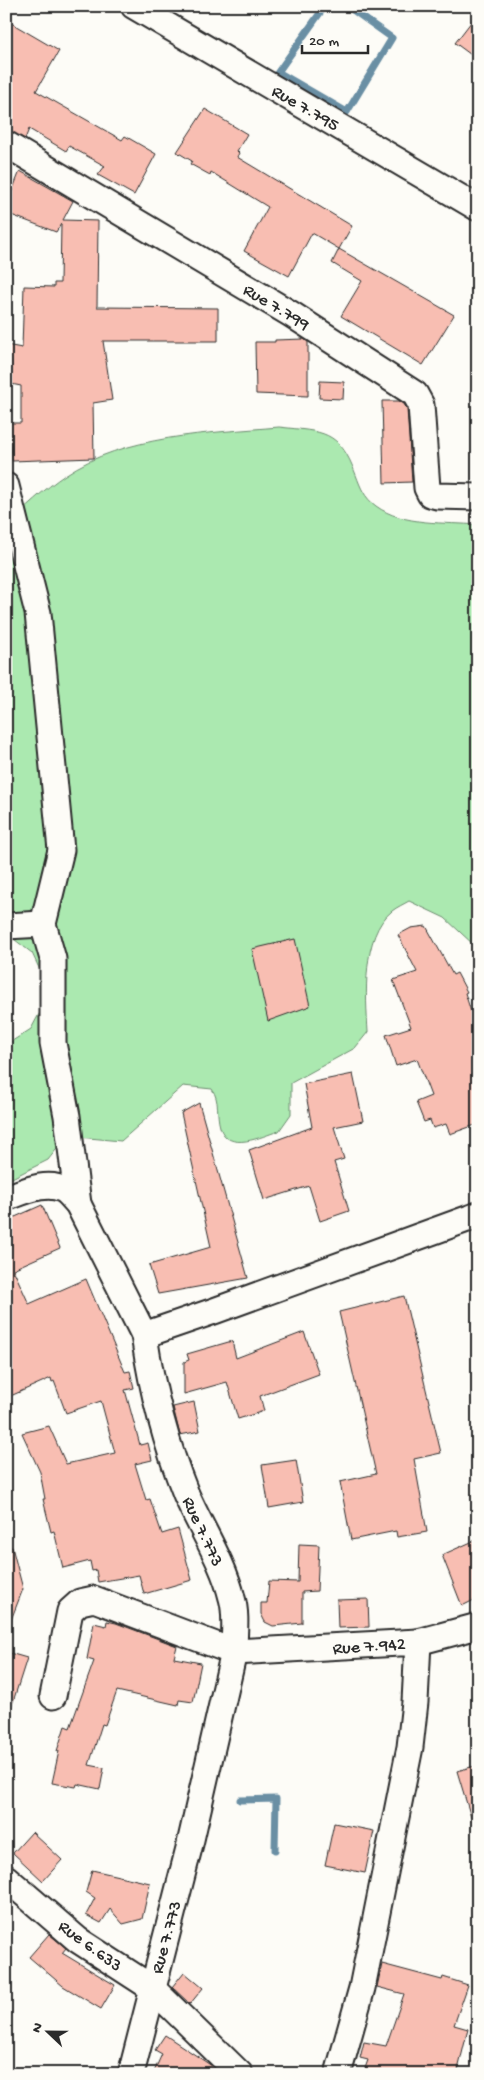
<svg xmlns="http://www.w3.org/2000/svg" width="484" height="2080" viewBox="0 0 484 2080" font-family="'Gochi Hand',sans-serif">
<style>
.green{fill:#abe9b0;stroke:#6b8a6e}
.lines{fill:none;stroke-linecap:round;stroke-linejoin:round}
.stream{stroke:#6a8fa4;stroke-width:7}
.building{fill:#f8beb2;stroke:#2b2b2b}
.minor-casing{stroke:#2b2b2b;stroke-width:29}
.minor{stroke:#fdfcf7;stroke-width:25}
.labels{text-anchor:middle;stroke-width:4.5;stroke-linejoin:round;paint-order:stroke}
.street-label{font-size:18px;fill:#2b2b2b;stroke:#fdfcf7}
</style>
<rect width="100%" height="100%" fill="#fdfcf7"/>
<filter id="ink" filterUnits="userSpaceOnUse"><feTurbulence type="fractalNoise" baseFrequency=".02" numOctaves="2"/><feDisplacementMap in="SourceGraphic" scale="10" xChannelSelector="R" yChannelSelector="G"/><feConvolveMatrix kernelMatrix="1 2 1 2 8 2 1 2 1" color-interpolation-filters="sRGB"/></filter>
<g filter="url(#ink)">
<path class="green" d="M279,427C323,432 339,429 356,475C361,488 364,497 376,506C403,526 446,522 478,525V958L475,946L445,918L409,901C404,904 397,907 392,911C361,936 366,997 368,1032L355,1048L291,1083V1114L279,1131C262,1136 228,1154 220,1127C216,1113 220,1101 212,1089L183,1086L121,1141L67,1136L48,1160L6,1181V1045L31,1029L45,1003V981L32,953L6,933V524C25,508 44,489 65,475C124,435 210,433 279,427Z"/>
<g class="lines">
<g class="stream">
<path d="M325,6L278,72L347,112L392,38L347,6"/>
<path d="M240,1800L276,1799L275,1850"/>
</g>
</g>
<g class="building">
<path d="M478,13V60L455,43Z"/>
<path d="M6,20L59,51L36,91L122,140L125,136L156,154L134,195L98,175L105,166L69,146L66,151L29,129L25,139L6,130Z"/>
<path d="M205,109L247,134L237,151L239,153L237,157L352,226L339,249L312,233L289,276L244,251L268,207L211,172L210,175L190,164L192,161L177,152Z"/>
<path d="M20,171L73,201L63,220L98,221L97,307L218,308V341H103L112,400L93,403L94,458L12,461L10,423H21V386L6,383V345L22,348L24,286L54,287V283H60L61,224L56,232L6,213V206Z"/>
<path d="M339,249L454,315L423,365L341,316L362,281L332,263Z"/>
<path d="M304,339L308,342V396L256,394L255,342H275V340Z"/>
<path d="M320,381L344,382L343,399L319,398Z"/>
<path d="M382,401H399L404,404L407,409L412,482L384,483Z"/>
<path d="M426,926L453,975L457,973L467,992L465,993L478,1033V1124L450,1134L446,1124L433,1128L430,1120L424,1122L416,1102L431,1096L417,1059L396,1066L386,1035L411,1027L393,980L417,972L398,935L411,928Z"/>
<path d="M295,939L310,1006L268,1021L252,949Z"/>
<path d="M353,1074L363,1121L334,1127L344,1159L334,1162L349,1211L320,1221L309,1186L264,1200L249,1150L312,1127L304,1084Z"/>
<path d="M199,1103L248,1278L158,1294L149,1265L211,1247L181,1113Z"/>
<path d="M42,1205L60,1248L13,1269L29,1304L86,1279L125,1372L130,1371L134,1388L125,1390L140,1445L148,1443L152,1460L135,1464L146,1500L150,1499L162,1534L178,1529L192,1580L144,1594L139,1575L98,1582L96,1570L92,1571L90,1561L63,1568L54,1531L51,1532L43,1499H45L40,1472L22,1433L49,1426L66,1464L115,1453L101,1401L66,1413L54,1381L52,1382L51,1378L6,1398V1221Z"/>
<path d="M404,1296L441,1453L414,1459L427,1532L397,1537L396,1531L351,1540L340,1482L376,1474L339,1312Z"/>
<path d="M304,1332L319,1374L260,1396L264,1411L238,1419L227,1382L184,1394V1362L189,1360L187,1354L232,1341L236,1358Z"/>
<path d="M194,1402L200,1431L180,1435L173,1407Z"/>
<path d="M296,1460L303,1502L269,1508L262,1465Z"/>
<path d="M478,1539V1598L462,1606L442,1555Z"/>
<path d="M299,1544L319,1545L317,1591L302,1592V1623L273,1626L265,1622L261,1614V1603H267L269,1581L298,1582Z"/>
<path d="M12,1547L23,1589L7,1630L6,1548Z"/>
<path d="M368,1599L369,1627L338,1628L337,1600Z"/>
<path d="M107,1621L116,1623L177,1646L174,1658L201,1663L193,1702L179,1700L178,1705L117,1691L105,1725L102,1724L89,1765L104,1768L100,1789L77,1784L76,1787L52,1783L59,1751H57L65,1726L70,1728L94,1661L87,1659L94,1623L106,1626Z"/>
<path d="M6,1652L27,1658L10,1711H6Z"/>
<path d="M478,1765V1823L473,1824L457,1771Z"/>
<path d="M334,1823L374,1831L365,1873L325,1865Z"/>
<path d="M32,1832L62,1860L43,1881L13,1853Z"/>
<path d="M92,1870L150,1883L142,1919L123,1924L110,1909L101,1923L86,1915L95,1898L86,1892Z"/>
<path d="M49,1934L66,1948L62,1953L115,1985L101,2009L63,1986L29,1957Z"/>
<path d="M382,1964L442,1980L443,1977L468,1985L454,2025L468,2029L457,2074H363L368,2060L360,2058L364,2042L386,2046L404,1994L377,1987Z"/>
<path d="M184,1972L203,1988L190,2004L172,1987Z"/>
<path d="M165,2035L212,2066L219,2074H153L162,2054L155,2050Z"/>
</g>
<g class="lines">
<g class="minor-casing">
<g id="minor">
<path d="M134,6L478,208"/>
<path d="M6,144L291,314L415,394L421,405L427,488L430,494L437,496L478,497"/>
<path d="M6,486L38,613L61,850L43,924L53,959V1043L67,1116L78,1204"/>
<path d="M6,926L43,924"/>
<path d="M6,1198C23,1192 47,1180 64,1190C69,1193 74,1200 78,1204L144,1335"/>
<path d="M418,1642L478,1626"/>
<path d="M53,1696L70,1611L80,1602L94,1599L234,1652L418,1642L415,1702L410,1747L362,1988L338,2074"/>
<path d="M6,1878L78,1940L152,1988L240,2074"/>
<path d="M131,2074L190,1844L234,1652C234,1634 237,1615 232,1598C223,1561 201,1529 186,1494C165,1442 152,1390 144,1335L214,1311L478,1215"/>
</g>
</g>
<use href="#minor" class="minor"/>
</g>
</g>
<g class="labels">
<g class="street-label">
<text transform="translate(306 107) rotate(30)" y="6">Rue 7.795</text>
<text transform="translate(277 306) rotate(31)" y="6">Rue 7.799</text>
<text transform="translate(204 1531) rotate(65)" y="6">Rue 7.773</text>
<text transform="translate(369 1645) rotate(-4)" y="6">Rue 7.942</text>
<text transform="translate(165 1937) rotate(-75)" y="6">Rue 7.773</text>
<text transform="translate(91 1945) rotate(36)" y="6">Rue 6.633</text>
</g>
</g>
<rect width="484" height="2080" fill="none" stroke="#fdfcf7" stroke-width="25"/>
<rect x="12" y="12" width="459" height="2055" fill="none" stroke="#2b2b2b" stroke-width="2" filter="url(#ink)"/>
<g transform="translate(48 2032) rotate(292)" stroke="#fdfcf7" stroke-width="4" paint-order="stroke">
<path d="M0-4L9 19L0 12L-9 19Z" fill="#2b2b2b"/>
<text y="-8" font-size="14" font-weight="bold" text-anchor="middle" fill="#2b2b2b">N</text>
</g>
<path d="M302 45v8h66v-8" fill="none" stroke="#2b2b2b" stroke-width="2.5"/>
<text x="309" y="45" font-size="15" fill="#2b2b2b" stroke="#fdfcf7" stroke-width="4" paint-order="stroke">20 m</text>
</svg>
